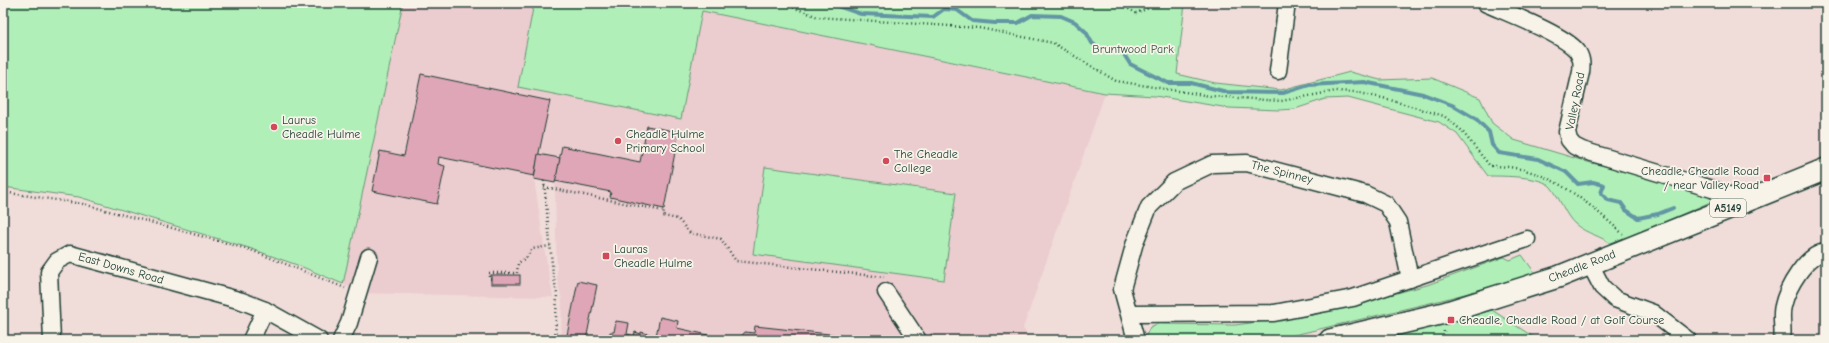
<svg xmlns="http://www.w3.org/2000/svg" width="1829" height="343" viewBox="0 0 1829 343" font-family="'Comic Neue',sans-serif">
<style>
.built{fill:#ebcccf}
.green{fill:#b0f0b8;stroke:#689676}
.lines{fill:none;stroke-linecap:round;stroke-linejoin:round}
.stream{stroke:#6296a4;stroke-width:4}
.building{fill:#dfa6b7;stroke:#1f3d34}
.minor-casing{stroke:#1f3d34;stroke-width:19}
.major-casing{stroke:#1f3d34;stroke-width:24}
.path{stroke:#1f3d34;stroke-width:2.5;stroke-dasharray:1 3;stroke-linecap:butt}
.minor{stroke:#f7f3e8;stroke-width:16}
.major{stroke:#f7f3e8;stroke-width:21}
.poi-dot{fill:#d1495b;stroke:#f7f3e8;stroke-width:1.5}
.labels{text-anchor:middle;stroke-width:3.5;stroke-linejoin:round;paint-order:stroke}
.shield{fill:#f7f3e8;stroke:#60746a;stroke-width:1}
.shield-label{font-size:11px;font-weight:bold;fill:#1f3d34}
.park-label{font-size:12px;fill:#355848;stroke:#f7f3e8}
.street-label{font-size:12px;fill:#1f3d34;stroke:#f7f3e8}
.poi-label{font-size:12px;fill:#1f3d34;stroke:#f7f3e8;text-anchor:start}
</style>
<rect width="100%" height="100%" fill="#f0dcd9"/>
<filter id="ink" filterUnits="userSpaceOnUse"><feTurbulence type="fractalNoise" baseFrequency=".025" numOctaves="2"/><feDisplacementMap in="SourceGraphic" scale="8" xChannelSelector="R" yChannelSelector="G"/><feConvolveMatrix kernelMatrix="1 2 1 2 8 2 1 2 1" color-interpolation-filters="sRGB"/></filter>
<g filter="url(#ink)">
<path class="built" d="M3,3H551L698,31L702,11L1105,93L1023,328L1030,340H561L562,300L557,278L555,183L534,179L545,253L553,297L358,293L354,289L300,266L177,225L79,197L3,187Z"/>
<g class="green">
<path d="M3,3H403L343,284L300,266L249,248L79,197L3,187Z"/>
<path d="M534,3H1185L1177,74L1215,83L1281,90L1350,72L1380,80L1432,78L1480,98L1492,123L1514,140L1591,163L1619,169L1716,198L1715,200L1612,245C1601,235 1588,235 1575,224C1565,215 1560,198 1551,187C1542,176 1503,176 1488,176L1457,134L1439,122L1348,98L1325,99L1295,109L1279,110L1229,108L1155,96L1105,93L702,11L681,119L518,87Z"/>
<path d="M765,167L956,193L944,280L753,254Z"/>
<path d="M1522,255L1535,273L1510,282L1434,302L1273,340H1144L1150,327L1157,324L1235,325L1313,315L1427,285L1504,257L1510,260Z"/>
<path d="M1492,310L1538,340H1381Z"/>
</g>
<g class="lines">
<path class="stream" d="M829,3L861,14L933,17L944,9L957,10L972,21L995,23H1018L1032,15L1061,16L1075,22L1086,32L1092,43L1098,48H1115L1123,53L1130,64L1168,83H1191L1227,92L1283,93L1309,85L1364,82L1423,94L1452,105L1476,119L1489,132L1492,145L1499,153L1538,159L1566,172L1578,184L1593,182L1604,185L1601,193L1608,200L1621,203L1626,210L1638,218L1658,214L1673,208"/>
</g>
<g class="building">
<path d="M421,74L550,101L534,176L439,157L438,164L445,166L437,204L372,191L380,151L404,156Z"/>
<path d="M647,126L679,132L664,209L610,197L611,192L555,181L562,146L640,162Z"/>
<path d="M538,154L560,158L555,183L534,179Z"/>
<rect x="491" y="275" width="29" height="9"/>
<path d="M578,281L597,285L586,340H566Z"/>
<path d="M660,317L678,321L677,328L713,336L712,340H609L610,332H614L616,321L629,323L627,334L634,336L635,332L641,334V332L656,336Z"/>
<path d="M755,326L857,337V340H738L745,332L754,333Z"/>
</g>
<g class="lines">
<g class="minor-casing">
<g id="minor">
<path d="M1485,3C1507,13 1563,34 1577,51C1582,58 1582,64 1581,72L1567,132L1569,140L1574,146L1582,150L1712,189L1745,201"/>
<path d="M1278,71L1287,3"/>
<path d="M1590,264L1602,287L1615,299L1653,313L1688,340"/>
<path d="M886,292L918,340"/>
<path d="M1130,314L1274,313L1353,298L1527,239"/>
<path d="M52,340L49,272L57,261L70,254L242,301L265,310L319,340"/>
<path d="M251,340L265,310"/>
<path d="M341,340L349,323L369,257"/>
<path d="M1136,340L1122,289L1135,242L1149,207L1174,182L1212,164L1247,163L1365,194L1386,204L1398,222L1410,279"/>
<path d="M1782,340C1784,329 1780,316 1783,306C1787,288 1806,254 1826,252"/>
</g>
</g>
<g class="major-casing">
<path id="major" d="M1330,340L1444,313L1558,277L1826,169"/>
</g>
<g class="path">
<path d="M782,3L818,17L979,28L1053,43L1116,81L1210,96L1281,101L1336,91L1355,92L1387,99L1444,116L1461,130L1490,166C1546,165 1584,199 1623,234"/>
<path d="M1118,3L1136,13L1149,8L1151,3"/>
<path d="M544,181L553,274L557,294L555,340"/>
<path d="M544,187L664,211L663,216L678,219L690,233L721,239L736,261L884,277"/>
<path d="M3,192L83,204L161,225L251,250L345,288"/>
<path d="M491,279H489V273H517L518,263L526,258L532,249L550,246"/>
<path d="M931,334L936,340"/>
<path d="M1444,340V330"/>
</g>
<use href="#minor" class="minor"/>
<use href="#major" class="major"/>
</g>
</g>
<g class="poi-dot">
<circle cx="274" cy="127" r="4"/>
<circle cx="618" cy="141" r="4"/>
<circle cx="886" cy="161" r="4"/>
<rect x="1763" y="174" width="8" height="8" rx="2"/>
<rect x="602" y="252" width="8" height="8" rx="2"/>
<rect x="1447" y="316" width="8" height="8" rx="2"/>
</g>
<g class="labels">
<rect class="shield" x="1710" y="199" width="36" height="18" rx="3"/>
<g class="shield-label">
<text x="1728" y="212">A5149</text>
</g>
<g class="park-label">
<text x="1133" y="53">Bruntwood Park</text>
</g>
<g class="street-label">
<text transform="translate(1575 101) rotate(-79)" y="4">Valley Road</text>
<text transform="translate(1282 172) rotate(14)" y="4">The Spinney</text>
<text transform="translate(1582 266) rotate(-21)" y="4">Cheadle Road</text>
<text transform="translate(121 268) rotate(16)" y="4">East Downs Road</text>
</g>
<g class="poi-label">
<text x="282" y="124">Laurus<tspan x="282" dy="14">Cheadle Hulme</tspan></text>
<text x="626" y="138">Cheadle Hulme<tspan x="626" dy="14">Primary School</tspan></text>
<text x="894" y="158">The Cheadle<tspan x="894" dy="14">College</tspan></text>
<text x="1759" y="175" text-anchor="end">Cheadle, Cheadle Road<tspan x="1759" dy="14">/ near Valley Road</tspan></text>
<text x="614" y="253">Lauras<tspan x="614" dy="14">Cheadle Hulme</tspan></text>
<text x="1459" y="324">Cheadle, Cheadle Road / at Golf Course</text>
</g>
</g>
<rect width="1829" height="343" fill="none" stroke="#f7f3e8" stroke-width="16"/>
<rect x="8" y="8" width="1813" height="327" fill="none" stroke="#1f3d34" stroke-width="1.5" filter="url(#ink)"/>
</svg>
